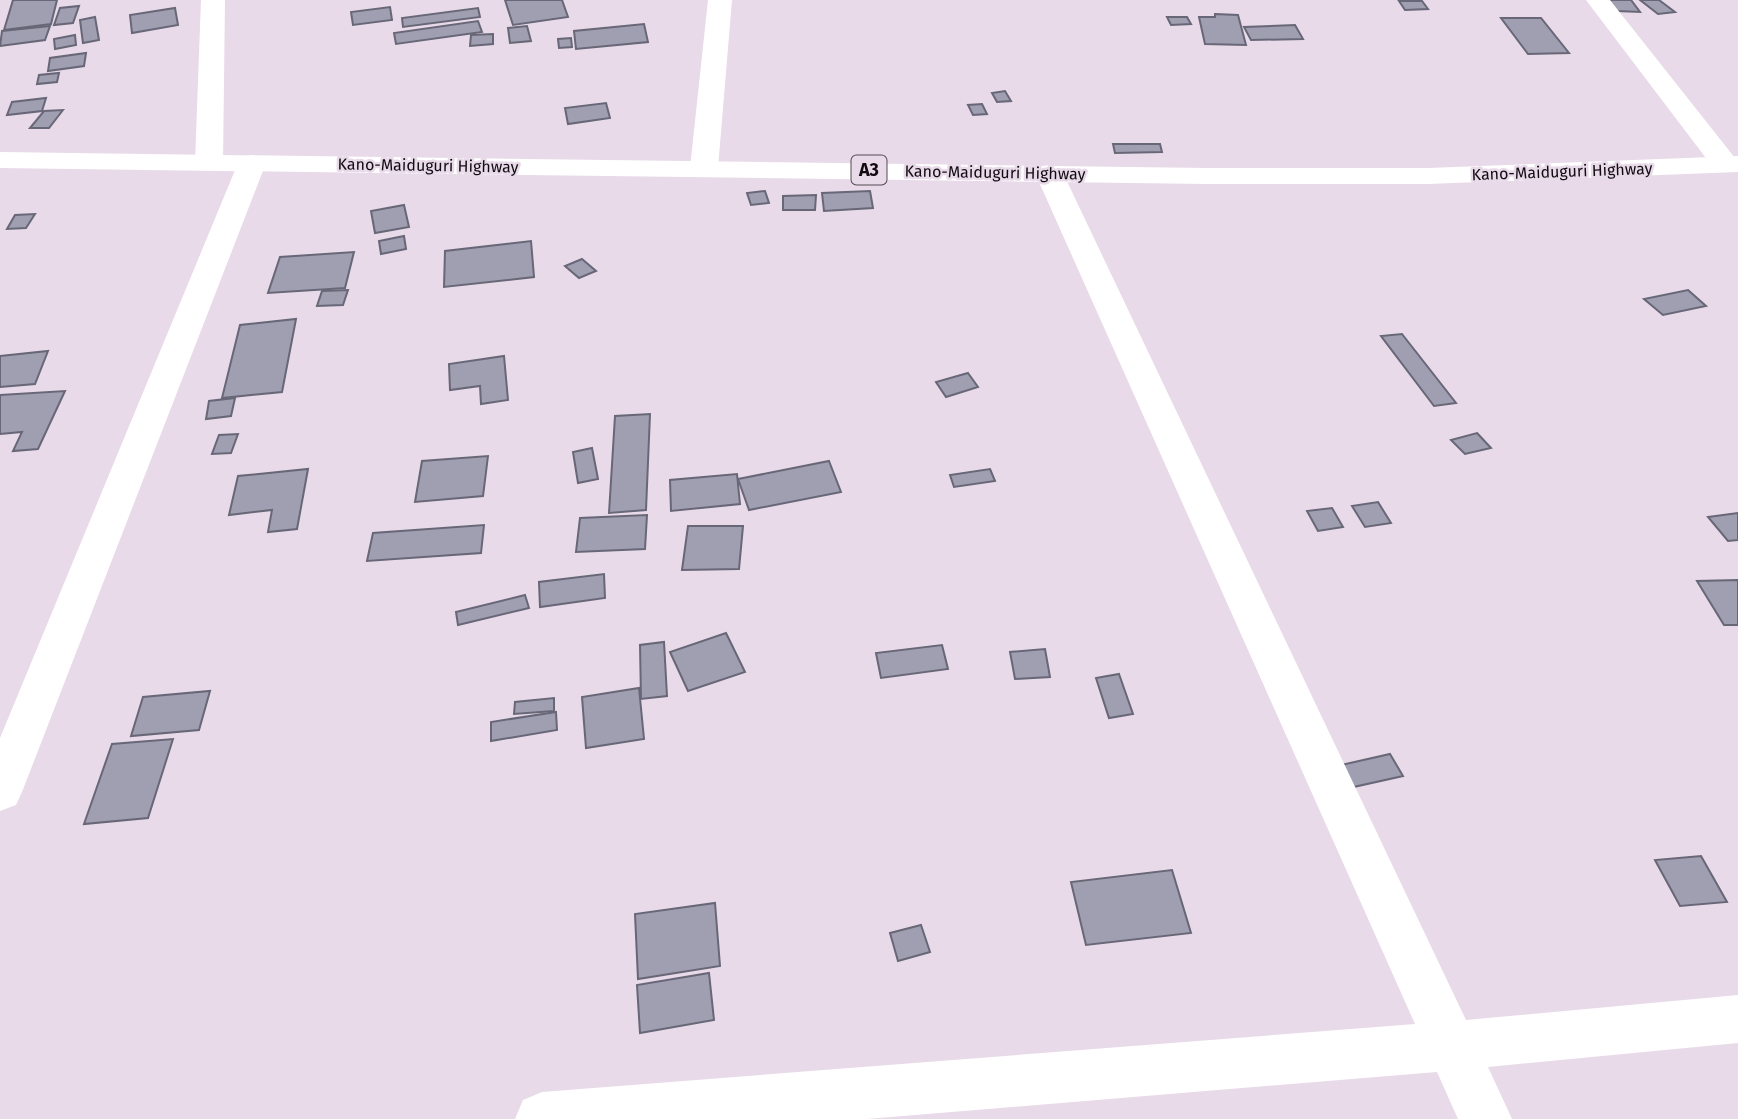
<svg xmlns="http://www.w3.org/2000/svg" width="1738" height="1119" viewBox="0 0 1738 1119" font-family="'Fira Sans',sans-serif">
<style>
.building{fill:#a09fb1;stroke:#686778;stroke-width:2}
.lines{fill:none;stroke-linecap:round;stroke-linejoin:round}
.minor{fill:#fff;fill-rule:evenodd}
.highway{fill:#fff;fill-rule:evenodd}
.labels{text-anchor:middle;stroke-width:5;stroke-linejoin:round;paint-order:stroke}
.far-street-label{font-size:16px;fill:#110c11;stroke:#e8dae9}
.shield{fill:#e8dae9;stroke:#524a52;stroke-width:2}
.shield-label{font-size:18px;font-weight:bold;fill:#110c11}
</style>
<rect width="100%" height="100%" fill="#e8dae9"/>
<g class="building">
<path d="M13,0H57L51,24L4,30Z"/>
<path d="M505,0H562L568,17L513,25Z"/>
<path d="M1608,0H1631L1640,12L1616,11Z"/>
<path d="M1640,0H1659L1675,12L1658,14Z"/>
<path d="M1399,1H1422L1428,9L1405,10Z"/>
<path d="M79,6L73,23L54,25L60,8Z"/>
<path d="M390,7L392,20L353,25L351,12Z"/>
<path d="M175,8L178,25L132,33L130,15Z"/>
<path d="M478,8L480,17L403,27L402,18Z"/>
<path d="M1215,14L1238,15L1246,45L1205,44L1199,17H1215Z"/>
<path d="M95,17L99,40L83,43L80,20Z"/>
<path d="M1167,17H1187L1191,24L1171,25Z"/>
<path d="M1501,18H1541L1569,53L1528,54Z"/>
<path d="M478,21L482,32L396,44L394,33Z"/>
<path d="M644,24L648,42L576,49L574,31Z"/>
<path d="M1295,25L1303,39L1251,40L1244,27Z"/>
<path d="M50,26L45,40L0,46L2,31Z"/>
<path d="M527,26L531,41L510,43L508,28Z"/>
<path d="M493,34V44L470,46L471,35Z"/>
<path d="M75,35L76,45L55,49L54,39Z"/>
<path d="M571,38L572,47L559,48L558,39Z"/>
<path d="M86,53L84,66L48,71L50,58Z"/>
<path d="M59,73L57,82L37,84L39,75Z"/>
<path d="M1005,91L1011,101L997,102L992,93Z"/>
<path d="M46,98L42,111L7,115L12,102Z"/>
<path d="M606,103L610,118L568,124L565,108Z"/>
<path d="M982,104L987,114L973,115L968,105Z"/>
<path d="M63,110L49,128H30L44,111Z"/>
<path d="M1113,144H1160L1162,152L1115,153Z"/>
<path d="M765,191L769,203L751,205L747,193Z"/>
<path d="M870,191L873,208L824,211L822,193Z"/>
<path d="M816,195L815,210H783V196Z"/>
<path d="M404,205L409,227L375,233L371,211Z"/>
<path d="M35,214L26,228L7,229L15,215Z"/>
<path d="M404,236L406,249L381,254L379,241Z"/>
<path d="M531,241L534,277L444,287L445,251Z"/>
<path d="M354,252L345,288L268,293L280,257Z"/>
<path d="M582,259L596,271L579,278L565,266Z"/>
<path d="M348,290L343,305L317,306L322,291Z"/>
<path d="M1688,290L1706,306L1663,315L1644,299Z"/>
<path d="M296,319L282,392L222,398L240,325Z"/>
<path d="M1402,334L1456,403L1434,406L1381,336Z"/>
<path d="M48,351L35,384L0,387V356Z"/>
<path d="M504,356L508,400L481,404L480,386L450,390L449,364Z"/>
<path d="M968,373L978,387L946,397L936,382Z"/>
<path d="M65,391L38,449L13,451L22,432L0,434V395Z"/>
<path d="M235,398L231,416L206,419L209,401Z"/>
<path d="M650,414L646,510L609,513L615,416Z"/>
<path d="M1477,433L1491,448L1465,454L1451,440Z"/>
<path d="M238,434L231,453L212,454L219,435Z"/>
<path d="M592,448L598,479L578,483L573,452Z"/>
<path d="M488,456L483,496L415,502L422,461Z"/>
<path d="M829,461L841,492L749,510L738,479Z"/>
<path d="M308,469L297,529L268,532L272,510L229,515L238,476Z"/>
<path d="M990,469L995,481L954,487L950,475Z"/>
<path d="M737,474L740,504L671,511L670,480Z"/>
<path d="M1378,502L1391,523L1365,527L1352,506Z"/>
<path d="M1332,508L1343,527L1318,531L1307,511Z"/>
<path d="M1738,513V540L1728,541L1708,517Z"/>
<path d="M647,515L645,549L576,552L580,518Z"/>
<path d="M484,525L481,553L367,561L373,533Z"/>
<path d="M688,526H743L739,569L682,570Z"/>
<path d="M604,574L605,598L540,607L539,582Z"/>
<path d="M1738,580V625H1724L1697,581Z"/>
<path d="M525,595L529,608L458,625L456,612Z"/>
<path d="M726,633L745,672L688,691L670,652Z"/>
<path d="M664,642L667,696L641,699L640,645Z"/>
<path d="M942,645L948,669L881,678L876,653Z"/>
<path d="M1045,649L1050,677L1015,679L1010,652Z"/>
<path d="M1119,674L1133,714L1109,718L1096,678Z"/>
<path d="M639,688L644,739L586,748L582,697Z"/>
<path d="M210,691L199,730L131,736L143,697Z"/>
<path d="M554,698V711L514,714L515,702Z"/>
<path d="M556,712L557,730L491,741V722Z"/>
<path d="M173,739L148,818L84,824L112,744Z"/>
<path d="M1390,754L1403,776L1340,790L1328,768Z"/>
<path d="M1701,856L1727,902L1680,906L1655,860Z"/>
<path d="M1172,870L1191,933L1086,945L1071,882Z"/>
<path d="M715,903L720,966L638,979L635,914Z"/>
<path d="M921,925L930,952L898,961L890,933Z"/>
<path d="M709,973L714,1020L640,1033L637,985Z"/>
</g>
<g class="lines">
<g class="minor">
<path d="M201,0H225L223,162L219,168L209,170L199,168L195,162Z"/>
<path d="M708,0H732L718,168L714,174L704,176L694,174L690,168Z"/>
<path d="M1586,0H1610L1735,158L1738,163L1735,170L1725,172L1715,170Z"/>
<path d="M252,155L262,157L266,163L22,792L16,805L0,811V738L238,163L242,157Z"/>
<path d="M1049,165L1059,167L1063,173L1466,1020L1738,995V1043L1488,1067L1512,1119H1458L1437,1072L867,1119H515L523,1100L542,1092L1415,1024L1035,173L1039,167Z"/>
</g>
<path class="highway" d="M0,152L1208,168H1428L1738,156V172L1428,184H1208L0,168Z"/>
</g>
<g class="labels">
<g class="far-street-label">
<text transform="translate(428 165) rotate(1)" y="6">Kano-Maiduguri Highway</text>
<text transform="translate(1562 171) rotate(-2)" y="6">Kano-Maiduguri Highway</text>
<text transform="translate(995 172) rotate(1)" y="6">Kano-Maiduguri Highway</text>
</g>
<rect class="shield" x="851.5" y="155.5" width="35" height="29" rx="5"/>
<g class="shield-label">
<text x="869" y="176">A3</text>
</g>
</g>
</svg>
